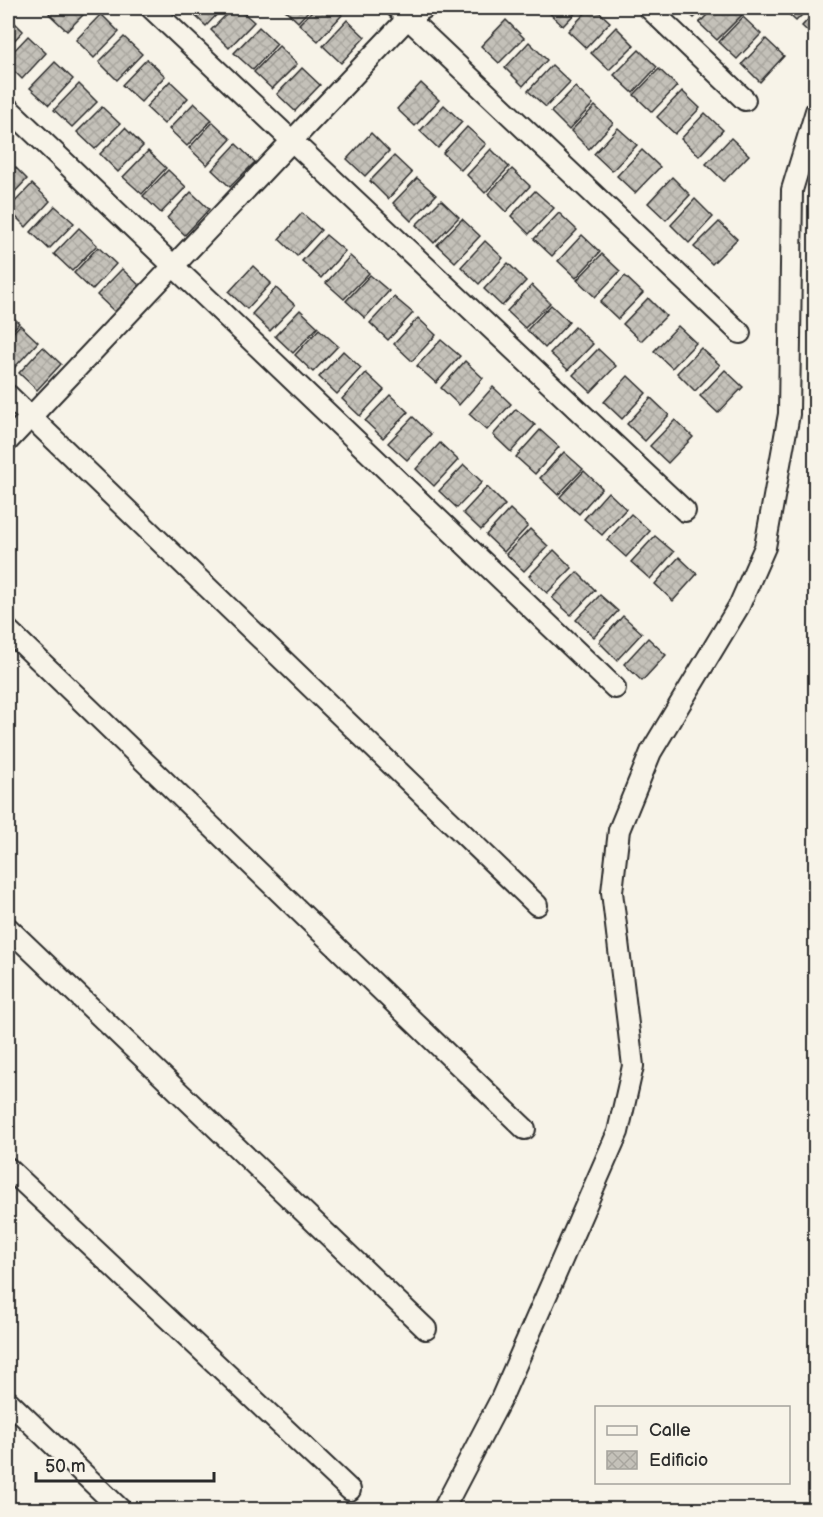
<svg xmlns="http://www.w3.org/2000/svg" width="823" height="1517" viewBox="0 0 823 1517" font-family="'Balsamiq Sans',sans-serif">
<style>
.building{fill:url(#building-cross-hatch);stroke:#2b2b2b;stroke-width:1.5}
.lines{fill:none;stroke-linecap:round;stroke-linejoin:round}
.street-casing{stroke:#2b2b2b;stroke-width:24}
.street{stroke:#f7f3e8;stroke-width:20}
</style>
<defs>
<pattern id="building-cross-hatch" width="8" height="8" patternUnits="userSpaceOnUse" patternTransform="scale(1.5)"><rect width="8" height="8" fill="#c4c1b9"/><path d="M0 0l8 8M0 8l8-8" fill="none" stroke="#a9a69f"/></pattern>
</defs>
<rect width="100%" height="100%" fill="#f7f3e8"/>
<filter id="ink" filterUnits="userSpaceOnUse"><feTurbulence type="fractalNoise" baseFrequency=".0167" numOctaves="2"/><feDisplacementMap in="SourceGraphic" scale="12" xChannelSelector="R" yChannelSelector="G"/><feConvolveMatrix kernelMatrix="1 2 1 2 8 2 1 2 1" color-interpolation-filters="sRGB"/></filter>
<g filter="url(#ink)">
<g class="building">
<path d="M55,8H90L67,31L49,14Z"/>
<path d="M189,8H223L206,26L188,9Z"/>
<path d="M233,8H238L254,22L229,48L211,30Z"/>
<path d="M283,8H311L298,22Z"/>
<path d="M315,8H334L342,15L318,41L299,24Z"/>
<path d="M546,8H580L563,26L545,9Z"/>
<path d="M590,8H595L610,22L586,48L568,31Z"/>
<path d="M683,8H704L694,18Z"/>
<path d="M714,8H734L742,15L717,40L699,23Z"/>
<path d="M782,8H809L796,21Z"/>
<path d="M816,11V39L802,26Z"/>
<path d="M101,14L119,32L94,58L76,40Z"/>
<path d="M8,16L23,31L8,47Z"/>
<path d="M743,17L761,34L737,59L719,42Z"/>
<path d="M347,20L365,37L341,63L323,46Z"/>
<path d="M506,20L524,38L499,63L481,46Z"/>
<path d="M259,27L277,44L253,70L234,53Z"/>
<path d="M616,27L634,45L609,70L591,53Z"/>
<path d="M28,36L46,53L22,79L8,65V57Z"/>
<path d="M124,37L142,54L117,80L99,62Z"/>
<path d="M766,39L784,56L760,82L742,64Z"/>
<path d="M529,42L547,60L523,86L505,68Z"/>
<path d="M279,46L297,64L272,89L254,72Z"/>
<path d="M639,50L657,67L633,93L614,75Z"/>
<path d="M147,59L165,76L141,102L122,85Z"/>
<path d="M55,62L73,79L49,105L30,88Z"/>
<path d="M552,65L570,82L546,107L528,91Z"/>
<path d="M302,68L320,85L295,111L277,94Z"/>
<path d="M659,69L677,86L652,112L634,95Z"/>
<path d="M170,81L188,98L164,124L146,107Z"/>
<path d="M421,83L439,100L415,126L397,109Z"/>
<path d="M79,84L97,102L72,127L54,110Z"/>
<path d="M575,87L593,104L569,130L551,112Z"/>
<path d="M682,91L700,108L675,134L657,117Z"/>
<path d="M194,103L212,120L187,146L169,129Z"/>
<path d="M444,105L462,122L438,148L420,131Z"/>
<path d="M595,106L613,123L589,149L571,131Z"/>
<path d="M102,107L120,124L95,149L77,132Z"/>
<path d="M705,113L723,130L699,156L681,139Z"/>
<path d="M213,122L231,139L207,165L189,148Z"/>
<path d="M467,127L486,144L461,170L443,153Z"/>
<path d="M125,128L143,146L118,172L100,154Z"/>
<path d="M618,128L637,145L612,171L594,154Z"/>
<path d="M371,133L389,151L365,176L347,159Z"/>
<path d="M731,138L749,155L724,181L706,164Z"/>
<path d="M236,144L255,162L230,187L212,170Z"/>
<path d="M491,149L509,167L485,193L467,175Z"/>
<path d="M642,150L660,167L635,193L617,176Z"/>
<path d="M148,151L166,168L142,194L123,177Z"/>
<path d="M394,156L412,173L388,199L370,181Z"/>
<path d="M9,161L27,179L8,199V163Z"/>
<path d="M512,169L530,186L506,212L488,194Z"/>
<path d="M168,170L186,187L161,213L143,196Z"/>
<path d="M672,177L690,195L666,220L648,203Z"/>
<path d="M417,178L436,195L411,221L393,203Z"/>
<path d="M32,184L50,201L26,227L8,209Z"/>
<path d="M535,191L554,208L529,234L511,216Z"/>
<path d="M191,192L209,209L185,235L167,218Z"/>
<path d="M695,199L713,217L689,243L671,225Z"/>
<path d="M441,200L459,217L434,243L416,225Z"/>
<path d="M55,206L74,223L49,249L31,232Z"/>
<path d="M302,213L321,230L297,256L279,239Z"/>
<path d="M559,213L577,230L552,256L534,239Z"/>
<path d="M462,219L480,236L455,262L437,245Z"/>
<path d="M719,222L737,239L712,264L694,247Z"/>
<path d="M79,228L97,245L72,271L54,254Z"/>
<path d="M326,235L345,251L321,278L302,261Z"/>
<path d="M582,235L600,252L576,278L558,261Z"/>
<path d="M485,241L503,258L479,284L461,267Z"/>
<path d="M98,247L116,264L92,290L74,273Z"/>
<path d="M602,254L620,271L595,297L577,280Z"/>
<path d="M350,256L369,273L344,299L326,283Z"/>
<path d="M508,263L526,281L502,306L484,289Z"/>
<path d="M253,266L271,283L247,309L229,292Z"/>
<path d="M122,269L140,286L115,312L97,295Z"/>
<path d="M370,275L389,291L365,318L346,301Z"/>
<path d="M625,276L643,293L618,319L600,302Z"/>
<path d="M532,285L550,303L525,328L507,311Z"/>
<path d="M276,288L295,305L270,331L252,314Z"/>
<path d="M394,297L413,313L388,340L370,323Z"/>
<path d="M648,298L666,316L641,341L623,324Z"/>
<path d="M551,305L569,322L545,348L527,330Z"/>
<path d="M300,310L318,327L293,353L275,336Z"/>
<path d="M8,312L19,323L8,335Z"/>
<path d="M418,318L436,335L412,361L394,344Z"/>
<path d="M20,325L38,342L14,368L8,362V338Z"/>
<path d="M678,326L696,343L672,368L654,351Z"/>
<path d="M575,327L593,344L568,370L550,353Z"/>
<path d="M319,329L338,346L313,372L295,355Z"/>
<path d="M441,340L460,356L436,383L417,366Z"/>
<path d="M43,347L61,364L37,390L19,373Z"/>
<path d="M701,348L720,365L695,391L677,373Z"/>
<path d="M598,349L616,366L591,392L573,375Z"/>
<path d="M343,351L361,368L337,394L319,377Z"/>
<path d="M465,361L483,378L459,405L441,388Z"/>
<path d="M725,370L743,387L718,413L700,396Z"/>
<path d="M366,373L384,390L360,416L342,399Z"/>
<path d="M628,376L646,393L622,419L604,402Z"/>
<path d="M493,387L511,404L487,430L469,414Z"/>
<path d="M390,395L408,412L383,438L365,421Z"/>
<path d="M651,398L669,415L645,441L627,424Z"/>
<path d="M516,409L535,425L511,452L493,435Z"/>
<path d="M413,417L431,434L407,460L388,443Z"/>
<path d="M675,420L693,437L668,463L650,446Z"/>
<path d="M540,430L559,447L535,474L516,457Z"/>
<path d="M440,443L458,460L434,486L416,469Z"/>
<path d="M564,452L583,469L558,495L540,478Z"/>
<path d="M464,465L482,482L457,508L439,491Z"/>
<path d="M584,471L602,488L579,514L560,497Z"/>
<path d="M487,487L505,505L481,530L463,513Z"/>
<path d="M608,492L626,509L602,535L584,519Z"/>
<path d="M510,509L528,526L504,552L486,535Z"/>
<path d="M631,514L650,531L626,557L607,540Z"/>
<path d="M530,529L548,546L524,571L506,554Z"/>
<path d="M655,536L674,552L650,579L631,562Z"/>
<path d="M554,550L572,568L547,593L529,576Z"/>
<path d="M679,557L697,574L673,601L655,584Z"/>
<path d="M577,572L595,590L571,615L552,598Z"/>
<path d="M600,595L618,611L594,637L576,620Z"/>
<path d="M623,616L642,633L617,660L599,642Z"/>
<path d="M648,638L666,655L642,681L624,664Z"/>
</g>
<g class="lines">
<g class="street-casing">
<g id="street">
<path d="M151,8L685,511"/>
<path d="M397,8L740,333"/>
<path d="M649,8L745,100"/>
<path d="M8,108L615,688"/>
<path d="M8,395L537,905"/>
<path d="M8,441L408,18L424,8"/>
<path d="M8,630L525,1129"/>
<path d="M8,928L426,1329"/>
<path d="M8,1168L350,1490"/>
<path d="M8,1401L121,1510"/>
<path d="M443,1510L501,1399L618,1132L633,1066L612,892L619,830L651,752L739,606L765,547L789,414L792,190L816,111"/>
</g>
</g>
<use href="#street" class="street"/>
</g>
</g>
<rect width="823" height="1517" fill="none" stroke="#f7f3e8" stroke-width="30"/>
<rect x="15" y="15" width="793" height="1487" fill="none" stroke="#2b2b2b" stroke-width="2" filter="url(#ink)"/>
<rect x="595" y="1406" width="195" height="78" fill="#f7f3e8" stroke="#a5a39c" stroke-width="1.5"/>
<rect x="607" y="1426" width="30" height="9" fill="#f7f3e8" stroke="#a5a39c" stroke-width="1.5"/>
<text x="649" y="1436" font-size="18" fill="#2b2b2b">Calle</text>
<rect x="607" y="1451" width="30" height="18" fill="url(#building-cross-hatch)" stroke="#a5a39c" stroke-width="1.5"/>
<text x="649" y="1466" font-size="18" fill="#2b2b2b">Edificio</text>
<path d="M36 1472v9h178v-9" fill="none" stroke="#2b2b2b" stroke-width="3"/>
<text x="45" y="1472" font-size="18" fill="#2b2b2b" stroke="#f7f3e8" stroke-width="4.5" paint-order="stroke">50 m</text>
</svg>
